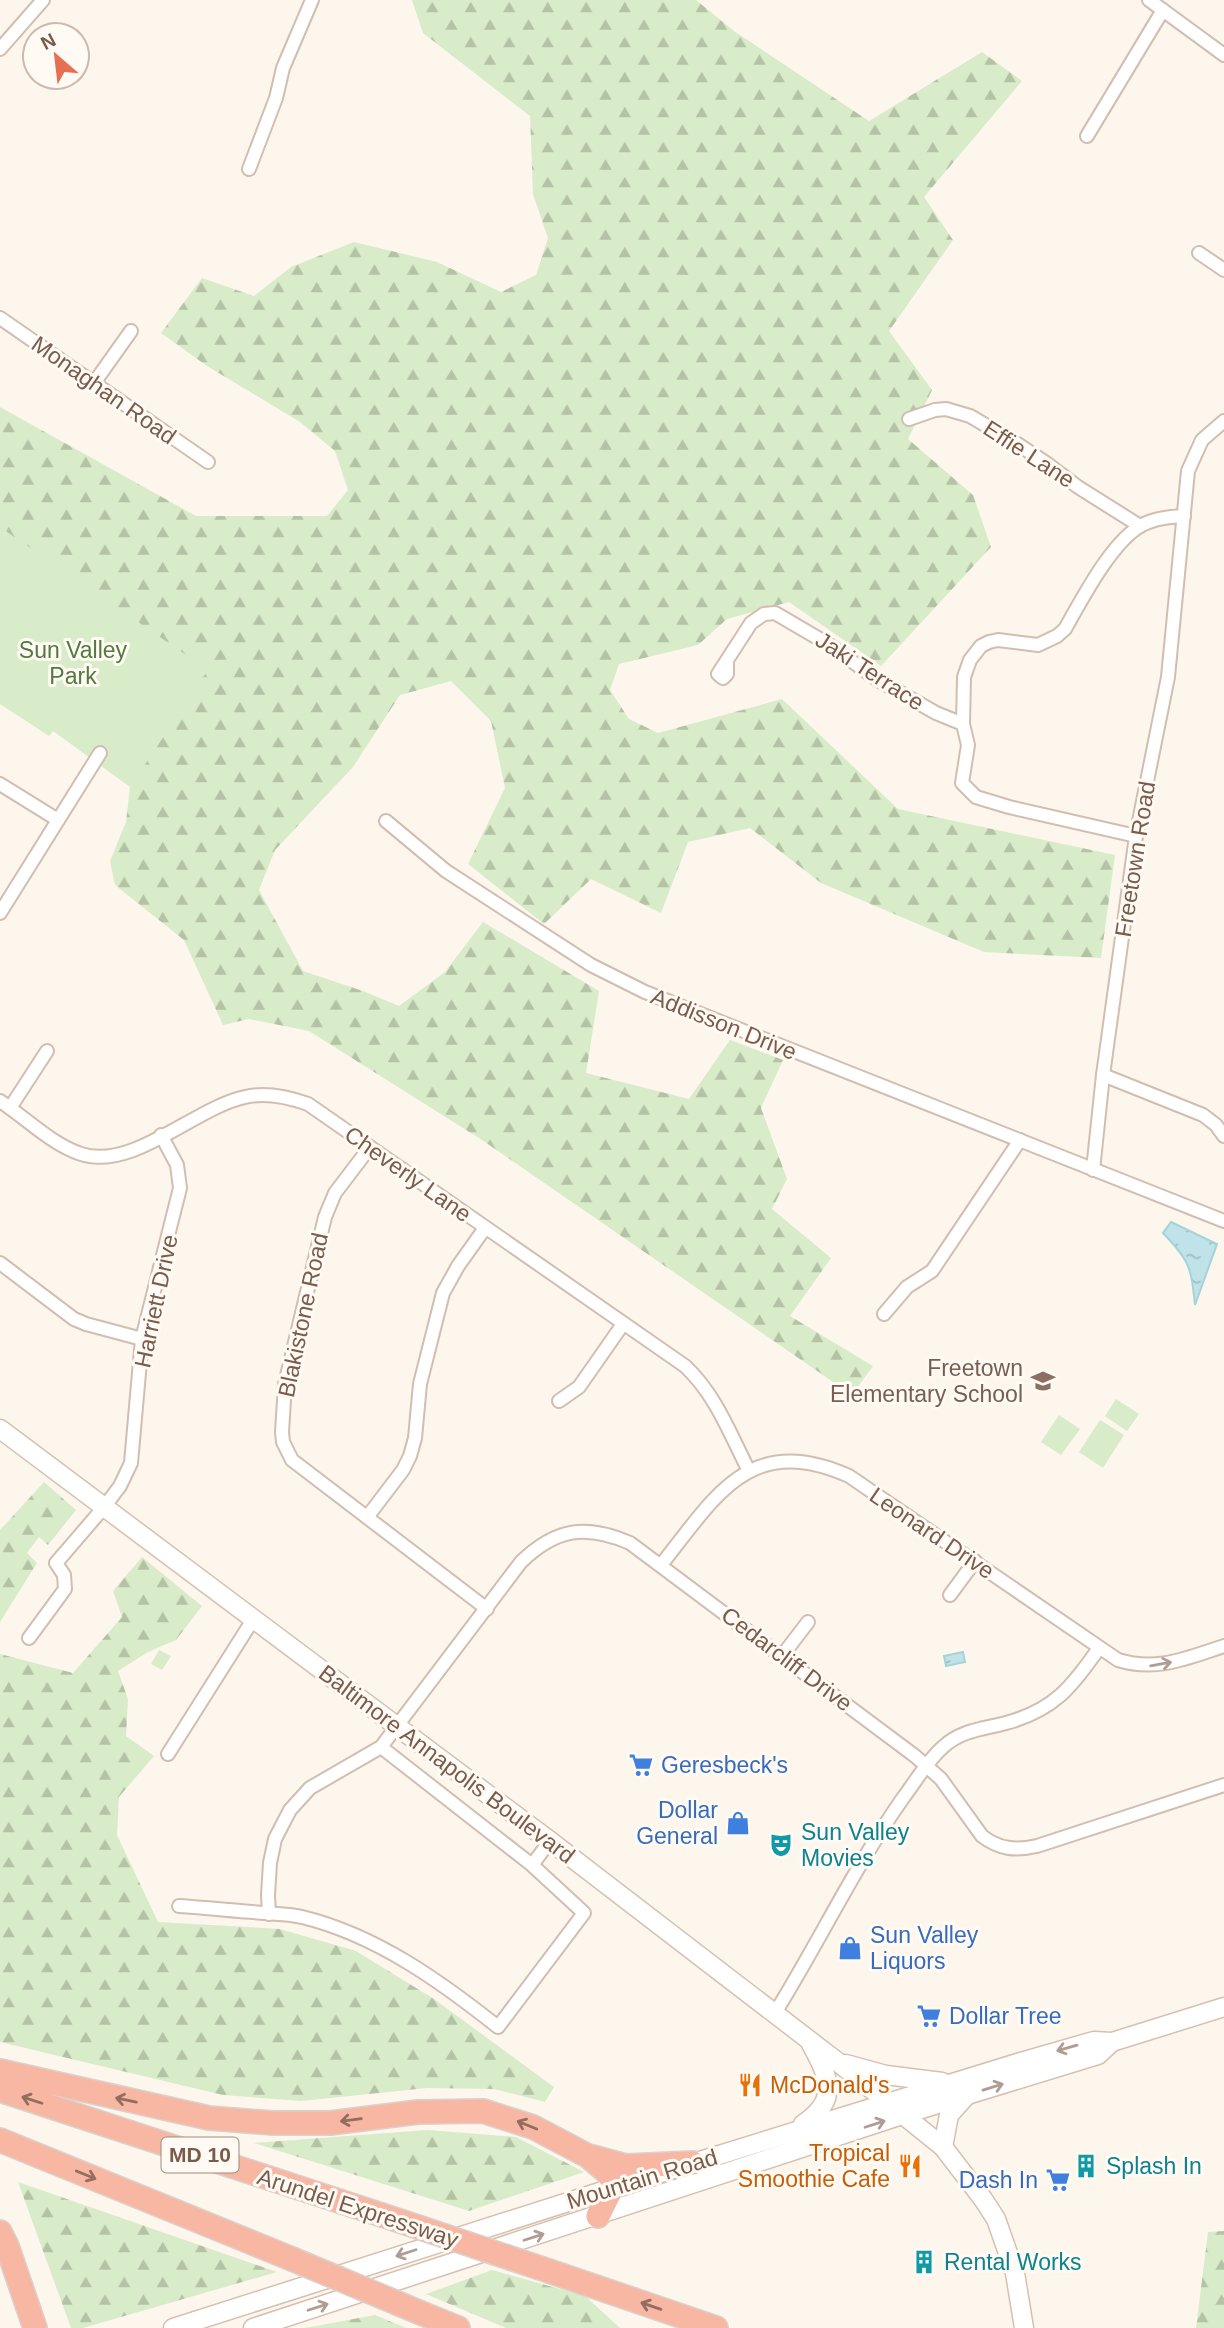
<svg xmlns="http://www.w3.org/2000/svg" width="1224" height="2328" viewBox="0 0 1224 2328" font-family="Helvetica,sans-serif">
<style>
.forest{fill:url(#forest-firs)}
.park{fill:#d8ecc9}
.water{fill:url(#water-ripples);stroke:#a5d3da;stroke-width:2}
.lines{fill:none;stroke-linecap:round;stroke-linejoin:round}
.street-casing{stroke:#d1beb0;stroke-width:16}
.secondary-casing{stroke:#d6c0b0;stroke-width:21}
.highway-casing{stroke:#dad1cd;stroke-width:26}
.street{stroke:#fff;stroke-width:12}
.secondary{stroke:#fff;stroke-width:18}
.highway{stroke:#f7b7a3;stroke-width:23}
.highway-bridge-casing{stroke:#dad1cd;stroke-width:26;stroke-linecap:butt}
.highway-bridge{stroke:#f7b7a3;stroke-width:23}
.oneway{stroke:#af9d94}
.oneway2{stroke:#936e5e}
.labels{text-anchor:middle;stroke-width:6;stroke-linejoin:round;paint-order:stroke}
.shield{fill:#fffaf3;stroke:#a28b7f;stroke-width:2}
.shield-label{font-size:21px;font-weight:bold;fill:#7a5c4d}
.street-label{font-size:23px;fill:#7a5c4d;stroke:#fffaf3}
.park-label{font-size:23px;fill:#537a41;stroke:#fffaf3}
.education-label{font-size:23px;fill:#785e54;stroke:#fffaf3;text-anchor:end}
.shop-label{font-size:23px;fill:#366cbe;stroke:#fffaf3;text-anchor:start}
.culture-label{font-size:23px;fill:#0d838f;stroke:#fffaf3;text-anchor:start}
.food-label{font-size:23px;fill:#c56008;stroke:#fffaf3;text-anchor:start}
</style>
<defs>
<pattern id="forest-firs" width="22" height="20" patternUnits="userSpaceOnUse" patternTransform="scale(1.75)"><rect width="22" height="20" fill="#d8ecc9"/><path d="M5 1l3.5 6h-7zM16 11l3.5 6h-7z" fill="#b4c2a5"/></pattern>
<pattern id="water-ripples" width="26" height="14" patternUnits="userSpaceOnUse" patternTransform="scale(1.75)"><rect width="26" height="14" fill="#bfe3e8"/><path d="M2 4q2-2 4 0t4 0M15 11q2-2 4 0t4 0" fill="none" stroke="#a0bbbe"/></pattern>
</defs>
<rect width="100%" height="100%" fill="#fdf6ec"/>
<g class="forest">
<path d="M412,0H696L734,31L869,121L982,52L1022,81L924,197L953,240L889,331L932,390L908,439L973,495L991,547L881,666L789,602L727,619L698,645L619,664L610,690L629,719L658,733L782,699L898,809L1115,855L1101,958L984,952L821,883L750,828L688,842L661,913L591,879L544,924L468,864L505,788L491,721L451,681L400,695L353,767L275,850L259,890L303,971L363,991L399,1006L445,972L483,922L599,991L586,1073L689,1099L730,1040L783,1060L761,1108L787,1179L772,1209L831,1258L790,1316L873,1366L852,1395L482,1140L309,1031L249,1019L223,1025L184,940L115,885L110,861L126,822L130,787L153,712L0,602V407L196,516H327L348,490L335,451L300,422L207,366L161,333L202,278L254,296L291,267L354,242L437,262L501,292L536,275L548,238L533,194L530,116L423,33Z"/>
<path d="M44,1482L76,1510L48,1545L39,1537L27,1553L37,1563L0,1622V1530Z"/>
<path d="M142,1557L202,1606L176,1640L148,1652L118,1671L128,1699L126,1736L154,1756L119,1797L117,1835L158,1922L280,1929L356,1951L434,1999L554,2087L545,2102L494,2089L427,2088L301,2101L223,2095L0,2042V1654L73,1673L122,1617L113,1591Z"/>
<path d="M427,2130L516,2137L584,2172L469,2211L254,2143Z"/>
<path d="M18,2182L277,2272L83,2328H71Z"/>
<path d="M1224,2231V2328H1196L1208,2232Z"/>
<path d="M492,2270L585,2296L620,2328H506L426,2294Z"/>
<path d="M375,2315L406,2328H304H305Z"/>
</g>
<g class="park">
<path d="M0,527L208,670L130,787L53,731L49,736L0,704Z"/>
<path d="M1116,1399L1139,1414L1127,1431L1105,1416Z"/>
<path d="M1059,1415L1080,1429L1061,1455L1041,1442Z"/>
<path d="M1100,1420L1124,1435L1103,1468L1079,1452Z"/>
<path d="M159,1650L171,1656L162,1670L151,1664Z"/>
</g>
<g class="water">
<path d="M1171,1222L1217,1244L1195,1305C1191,1267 1190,1261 1163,1233Z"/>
<path d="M963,1652L965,1662L946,1666L944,1656Z"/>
</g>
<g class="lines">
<g class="street-casing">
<g id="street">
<path d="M1149,0L1224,55"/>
<path d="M0,49L43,0"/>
<path d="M1087,136L1163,10"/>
<path d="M249,169L276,98L283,68L312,0"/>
<path d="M1199,253L1224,270"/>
<path d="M0,318L208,462"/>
<path d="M94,383L131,331"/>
<path d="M909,419L935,410L946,409L970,416L1016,443L1049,465L1078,487L1140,526"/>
<path d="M727,662V674L723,678L718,674L751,623L764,614L775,613L828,644L878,680L936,713L963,724"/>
<path d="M0,784L58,820"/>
<path d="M386,821L446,871L591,965L645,992L1224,1221"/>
<path d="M1136,836L1009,807L976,797L962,783L968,745L963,724L964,677L970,660L981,646L989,642L998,640L1038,645L1057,636L1065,629C1082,599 1112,541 1142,525C1155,518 1170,517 1184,516"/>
<path d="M0,913L100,753"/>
<path d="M1103,1075L1203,1115L1216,1125L1224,1136"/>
<path d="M0,1101C26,1118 51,1144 81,1154C133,1171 194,1108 245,1097C266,1092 288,1097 308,1104L685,1366C716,1395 730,1434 749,1471"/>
<path d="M10,1108L47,1051"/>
<path d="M370,1147L335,1193L325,1217L285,1384L282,1432L283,1442L292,1460L487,1609"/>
<path d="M1093,1170L1103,1075L1136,836L1168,677L1188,471L1202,440L1224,421"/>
<path d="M0,1263L74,1319L86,1324L142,1339"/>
<path d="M884,1314L907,1287L932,1271L1020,1140"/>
<path d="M559,1401L579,1387L623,1324"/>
<path d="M368,1516L403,1470L410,1456L415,1438L420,1384L443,1293L458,1266L485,1228"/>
<path d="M661,1565C716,1496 749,1432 849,1476L1118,1660C1157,1672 1187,1658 1224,1646"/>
<path d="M950,1595L975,1561"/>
<path d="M29,1638L65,1589L64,1575L56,1563L105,1506L120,1486L131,1463L142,1339L180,1188L177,1165L161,1135"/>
<path d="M782,1656L808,1622"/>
<path d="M168,1754L254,1618"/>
<path d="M532,1865L550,1841"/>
<path d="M179,1906C208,1908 236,1911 265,1913C277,1914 291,1914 302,1917C376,1935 440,1981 498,2027L584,1913L532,1865L381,1747"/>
<path d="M269,1914L268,1895L270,1863L275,1839L290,1810L310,1788L381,1747L521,1562C556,1528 586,1524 630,1543L915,1756L941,1779L982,1836C999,1849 1015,1851 1037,1846L1224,1785"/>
<path d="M775,2013C819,1942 855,1866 903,1798C916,1781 927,1761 943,1747C961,1730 984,1729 1006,1723C1054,1710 1072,1687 1099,1648"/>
</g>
</g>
<g class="secondary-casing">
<g id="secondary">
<path d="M0,1429L550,1841L839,2063L943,2147L983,2199L996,2219L1015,2273L1024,2328"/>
<path d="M846,2064L886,2075L942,2082"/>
<path d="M803,2124C840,2100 829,2077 811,2044"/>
<path d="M943,2147L949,2115L967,2095"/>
<path d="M173,2328L612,2188L1024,2061L1094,2041L1112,2042L1224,2007"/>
<path d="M253,2328L905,2114L1098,2055L1112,2042"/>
</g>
</g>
<g class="highway-casing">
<g id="highway">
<path d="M0,2071L209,2118L273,2123H330L418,2112L483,2111L533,2127L588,2156L608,2173L612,2180V2188L598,2216"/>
<path d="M0,2090L400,2221"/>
<path d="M0,2140L292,2259"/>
<path d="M593,2157L626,2166L693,2163"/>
<path d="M0,2232L7,2246L35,2328"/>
<path d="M549,2271L716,2328"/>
<path d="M421,2313L458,2328"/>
</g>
</g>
<use href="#street" class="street"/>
<use href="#secondary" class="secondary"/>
<use href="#highway" class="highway"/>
<g class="highway-bridge-casing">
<g id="highway-bridge">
<path d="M400,2221L549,2271"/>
<path d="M292,2259L421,2313"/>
</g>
</g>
<use href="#highway-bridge" class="highway-bridge"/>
</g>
<defs><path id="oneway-shaft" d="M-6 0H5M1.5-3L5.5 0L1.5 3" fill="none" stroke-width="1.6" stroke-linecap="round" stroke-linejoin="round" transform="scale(1.75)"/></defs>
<g class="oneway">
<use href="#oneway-shaft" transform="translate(1161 1664) rotate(-10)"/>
<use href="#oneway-shaft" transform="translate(1067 2048) rotate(164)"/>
<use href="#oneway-shaft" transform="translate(993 2087) rotate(-17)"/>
<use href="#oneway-shaft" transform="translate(875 2124) rotate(-18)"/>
<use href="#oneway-shaft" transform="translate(534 2237) rotate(-18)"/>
<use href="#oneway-shaft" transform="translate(406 2253) rotate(162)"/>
<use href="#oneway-shaft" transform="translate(318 2307) rotate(-18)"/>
</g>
<g class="oneway2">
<use href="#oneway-shaft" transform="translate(32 2100) rotate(-162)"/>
<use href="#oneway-shaft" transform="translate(126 2100) rotate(-168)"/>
<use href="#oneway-shaft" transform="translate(351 2120) rotate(173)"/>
<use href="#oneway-shaft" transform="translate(527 2125) rotate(-158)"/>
<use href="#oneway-shaft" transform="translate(86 2175) rotate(22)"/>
<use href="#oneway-shaft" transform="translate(651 2306) rotate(-161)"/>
</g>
<defs>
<g id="school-bare" transform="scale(1.89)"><path d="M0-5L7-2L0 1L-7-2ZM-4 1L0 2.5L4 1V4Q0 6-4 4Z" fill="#8d6e63" stroke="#fffaf3" stroke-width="2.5" paint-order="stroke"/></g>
<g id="supermarket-bare" transform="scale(1.89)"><path d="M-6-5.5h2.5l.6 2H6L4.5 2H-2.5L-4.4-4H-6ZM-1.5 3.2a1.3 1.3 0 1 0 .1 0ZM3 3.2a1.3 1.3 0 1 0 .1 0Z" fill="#3f7fe0" stroke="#fffaf3" stroke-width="2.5" paint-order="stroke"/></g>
<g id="shop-bare" transform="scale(1.89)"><path d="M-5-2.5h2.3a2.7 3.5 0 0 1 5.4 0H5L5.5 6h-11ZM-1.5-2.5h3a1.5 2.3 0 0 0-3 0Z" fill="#3f7fe0" stroke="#fffaf3" stroke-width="2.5" paint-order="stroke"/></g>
<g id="theatre-bare" transform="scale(1.89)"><path d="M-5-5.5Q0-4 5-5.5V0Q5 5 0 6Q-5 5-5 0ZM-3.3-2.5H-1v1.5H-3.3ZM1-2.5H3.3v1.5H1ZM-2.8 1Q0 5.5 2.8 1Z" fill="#0f9aa8" stroke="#fffaf3" stroke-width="2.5" paint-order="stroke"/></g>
<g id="restaurant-bare" transform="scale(1.89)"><path d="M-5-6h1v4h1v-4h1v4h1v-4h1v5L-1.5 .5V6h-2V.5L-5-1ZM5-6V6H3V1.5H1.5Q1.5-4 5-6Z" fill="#e8710a" stroke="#fffaf3" stroke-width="2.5" paint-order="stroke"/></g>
<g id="building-bare" transform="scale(1.89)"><path d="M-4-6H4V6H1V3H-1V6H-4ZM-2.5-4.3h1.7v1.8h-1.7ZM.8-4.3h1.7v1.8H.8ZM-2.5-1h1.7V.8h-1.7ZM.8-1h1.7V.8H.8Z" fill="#0f9aa8" stroke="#fffaf3" stroke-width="2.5" paint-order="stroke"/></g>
</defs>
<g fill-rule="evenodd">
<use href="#school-bare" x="1043" y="1381"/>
<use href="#supermarket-bare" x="641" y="1765"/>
<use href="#shop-bare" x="738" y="1823"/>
<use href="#theatre-bare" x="781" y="1845"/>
<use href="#shop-bare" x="850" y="1948"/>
<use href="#supermarket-bare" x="929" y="2016"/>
<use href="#restaurant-bare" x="750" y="2085"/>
<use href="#restaurant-bare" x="910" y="2166"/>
<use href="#building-bare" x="1086" y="2166"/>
<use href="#supermarket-bare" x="1058" y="2180"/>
<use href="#building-bare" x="924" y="2262"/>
</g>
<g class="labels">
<rect class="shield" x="161.5" y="2137.5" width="77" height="35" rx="5"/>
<g class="shield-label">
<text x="200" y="2162">MD 10</text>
</g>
<g class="street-label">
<text transform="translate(104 390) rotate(35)" y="8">Monaghan Road</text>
<text transform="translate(1029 454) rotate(33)" y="8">Effie Lane</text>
<text transform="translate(870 671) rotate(33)" y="8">Jaki Terrace</text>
<text transform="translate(1135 859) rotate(-81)" y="8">Freetown Road</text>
<text transform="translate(724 1024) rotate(22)" y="8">Addisson Drive</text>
<text transform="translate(408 1174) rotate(35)" y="8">Cheverly Lane</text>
<text transform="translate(156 1301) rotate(-78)" y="8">Harriett Drive</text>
<text transform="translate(303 1315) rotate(-78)" y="8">Blakistone Road</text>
<text transform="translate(932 1533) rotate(34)" y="8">Leonard Drive</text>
<text transform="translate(787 1659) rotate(37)" y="8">Cedarcliff Drive</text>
<text transform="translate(447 1764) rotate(37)" y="8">Baltimore Annapolis Boulevard</text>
<text transform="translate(642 2179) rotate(-17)" y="8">Mountain Road</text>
<text transform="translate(358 2208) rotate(18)" y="8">Arundel Expressway</text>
</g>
<g class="park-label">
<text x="73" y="658">Sun Valley<tspan x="73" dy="26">Park</tspan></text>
</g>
<g class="education-label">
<text x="1023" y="1376">Freetown<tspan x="1023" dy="26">Elementary School</tspan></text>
</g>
<g class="shop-label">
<text x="661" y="1773">Geresbeck's</text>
<text x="718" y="1818" text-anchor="end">Dollar<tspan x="718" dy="26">General</tspan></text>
<text x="870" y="1943">Sun Valley<tspan x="870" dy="26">Liquors</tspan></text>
<text x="949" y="2024">Dollar Tree</text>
<text x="1038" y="2188" text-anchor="end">Dash In</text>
</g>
<g class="culture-label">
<text x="801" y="1840">Sun Valley<tspan x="801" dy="26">Movies</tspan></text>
<text x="1106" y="2174">Splash In</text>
<text x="944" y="2270">Rental Works</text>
</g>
<g class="food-label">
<text x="770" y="2093">McDonald's</text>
<text x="890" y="2161" text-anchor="end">Tropical<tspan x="890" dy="26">Smoothie Cafe</tspan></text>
</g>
</g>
<g transform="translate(56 56) rotate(332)"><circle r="33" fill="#fffaf3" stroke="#cabbb1" stroke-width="2"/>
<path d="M0-5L12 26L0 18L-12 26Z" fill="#e76f51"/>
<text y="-10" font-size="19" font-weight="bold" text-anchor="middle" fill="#7a5c4d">N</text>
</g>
</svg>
